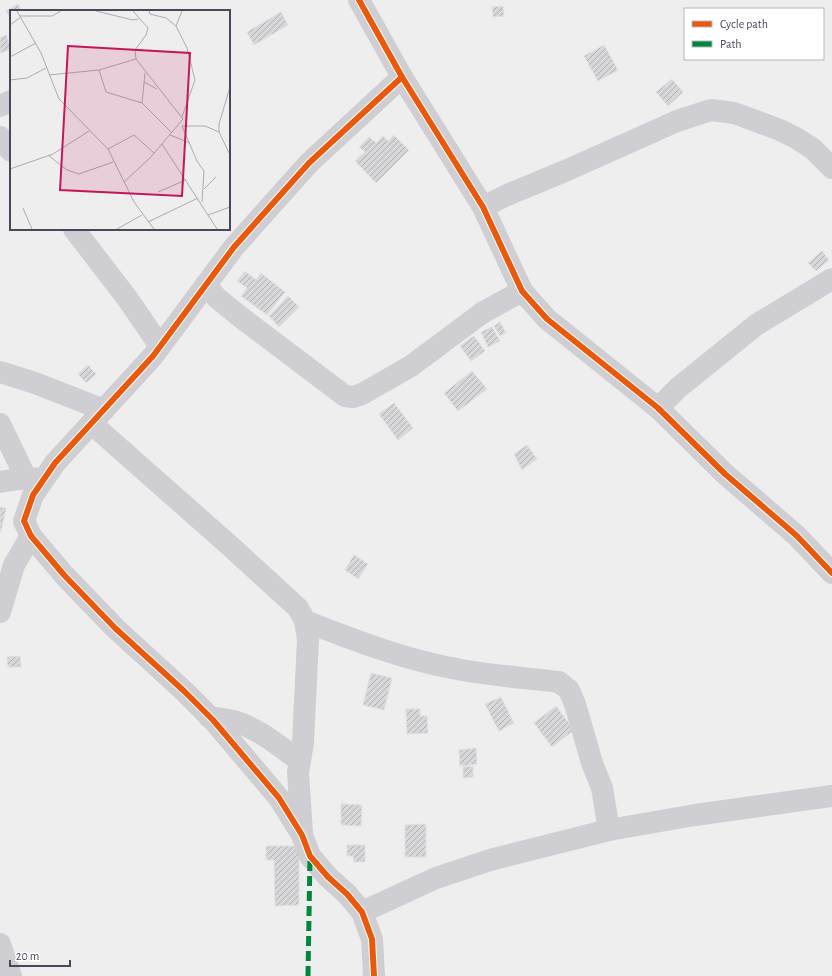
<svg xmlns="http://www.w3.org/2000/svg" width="832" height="976" viewBox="0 0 832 976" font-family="'Alegreya Sans',sans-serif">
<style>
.building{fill:url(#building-hatch);stroke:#e0dfe1}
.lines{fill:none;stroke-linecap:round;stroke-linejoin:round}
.minor{stroke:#cfcfd3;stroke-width:22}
.quiet{stroke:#00873e;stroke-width:5;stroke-dasharray:10 5;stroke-linecap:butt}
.cycleway-casing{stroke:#fff;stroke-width:8}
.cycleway{stroke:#e8590c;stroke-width:6}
.inset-road{fill:none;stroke:#abacb3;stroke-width:1}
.view{fill:#c2185b;fill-opacity:0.15;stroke:#c2185b;stroke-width:2}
.inset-edge{fill:none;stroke:#454a5a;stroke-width:2}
</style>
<defs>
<pattern id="building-hatch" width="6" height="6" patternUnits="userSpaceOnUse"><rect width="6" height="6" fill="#d7d7da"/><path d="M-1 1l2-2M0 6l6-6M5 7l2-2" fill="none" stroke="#b0b0b4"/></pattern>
</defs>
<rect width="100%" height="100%" fill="#efeeee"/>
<g class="building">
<path d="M18,4L22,11H11V19L6,11Z"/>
<path d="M503,6L504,16L493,17L492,7Z"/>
<path d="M281,12L288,25L254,45L247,32Z"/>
<path d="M6,35L11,49L0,53V38Z"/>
<path d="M604,45L618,70L598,81L584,56Z"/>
<path d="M672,79L683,92L668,106L656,92Z"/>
<path d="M394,135L409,150L376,183L355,161L365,152L359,147L369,137L376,143L383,136L388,141Z"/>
<path d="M822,251L829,260L816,271L808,263Z"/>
<path d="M245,271L256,280L261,273L285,292L267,315L241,296L247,288L237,281Z"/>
<path d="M288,296L299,307L279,327L269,316Z"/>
<path d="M500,322L506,333L500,336L494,326Z"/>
<path d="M492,327L500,341L488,347L481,332Z"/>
<path d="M474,336L485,351L471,361L460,346Z"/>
<path d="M88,365L96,374L86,383L78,374Z"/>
<path d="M472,371L487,389L458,411L444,393Z"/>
<path d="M394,403L413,428L398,440L379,414Z"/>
<path d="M527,445L537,459L522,470L514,454Z"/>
<path d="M0,507L6,508L1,532L0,531Z"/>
<path d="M354,555L368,564L358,579L345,570Z"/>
<path d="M20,656L21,667H8L7,657Z"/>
<path d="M371,673L392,678L384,710L363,705Z"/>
<path d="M501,697L514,723L499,731L485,704Z"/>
<path d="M556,706L574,730L552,747L534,723Z"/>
<path d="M406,709H420V716H427L428,733L407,734Z"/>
<path d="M476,748L477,764L460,766L459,750Z"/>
<path d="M473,766V777L463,778V767Z"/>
<path d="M341,804L362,805L361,826L341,825Z"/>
<path d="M426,824V857H405V825Z"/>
<path d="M347,845H365V862H354L353,856H347Z"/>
<path d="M266,846H299V905L275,906L274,860H266Z"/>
</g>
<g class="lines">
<g class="minor">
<path d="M359,0L402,77L483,207L522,291L547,319L658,408L725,474L797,536L832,573"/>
<path d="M0,106L11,101"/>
<path d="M0,137L11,151"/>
<path d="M483,207L507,195L565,171L677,121L711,110L734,113L780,130L796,138L813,149L832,168"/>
<path d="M74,229L127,298L160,346"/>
<path d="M206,285L217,298L243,319L345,396L353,397L362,394L411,366L482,313L522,291"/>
<path d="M0,372L35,383L104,410"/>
<path d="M658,408L678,388L756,325L832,279"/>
<path d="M0,424L26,478"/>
<path d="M92,424L229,545L298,608L305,621L308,639L303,743L298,772L302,833"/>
<path d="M0,482L26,478L39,479"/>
<path d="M0,612L14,565L31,536"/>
<path d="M305,621C356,641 408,661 462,670C494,676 527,678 559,682L569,690L575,704L592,763L602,788L609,830"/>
<path d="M209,717C217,718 226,719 234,721C259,729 279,746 300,761"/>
<path d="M362,912L436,878L490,860L609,830L695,815L832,796"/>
<path d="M0,944L11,976"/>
<path d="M374,976L372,939L362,912L347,894L328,877L310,856L302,835L279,798L213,720L184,691L115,628L64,575L31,536L24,521L33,495L55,463L153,356L234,247L309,163L402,77"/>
</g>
<path class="quiet" d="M308,976L310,856"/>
<g class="cycleway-casing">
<g id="cycleway">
<path d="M359,0L402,77L483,207L522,291L547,319L658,408L725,474L797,536L832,573"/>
<path d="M374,976L372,939L362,912L347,894L328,877L310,856L302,835L279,798L213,720L184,691L115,628L64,575L31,536L24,521L33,495L55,463L153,356L234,247L309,163L402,77"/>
</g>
</g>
<use href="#cycleway" class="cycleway"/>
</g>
<g transform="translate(10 10)">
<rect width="220" height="220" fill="#efeeee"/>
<path class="inset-road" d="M7,1L31,43L49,89L98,139L124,192L144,219M86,1L123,10L128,9M139,1L140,4L156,8L166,16L177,38L185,70L172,107M10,6H42L51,1M0,15L11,7M166,16L172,1M0,47L26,33M89,60L96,82L132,93M135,63L132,93L162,123M39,65L89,60L126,49M0,70L17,68L36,58M134,72L147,79M220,77L209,114V122L220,145M172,116L187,151L194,161L192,192M172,116H195L209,122M160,125L180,133M152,134L207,219M98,139L124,125L144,143M38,145L57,160L69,164L103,152M0,159L43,144L79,121M114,172L140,148L173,109L126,49L125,40L136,25L138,18L123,1M194,179L206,167M148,182L176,170M13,198L22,219M198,205L220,197M138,212L188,188M107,219L132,205"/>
<path class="view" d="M58,36L180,43L172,186L50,180Z"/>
<rect width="220" height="220" class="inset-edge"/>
</g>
<rect x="684" y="8" width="140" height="52" fill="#ffffff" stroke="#b5b7bd"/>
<rect x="692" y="21" width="20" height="6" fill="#e8590c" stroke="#b5b7bd"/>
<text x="720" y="28" font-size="12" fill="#454a5a">Cycle path</text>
<rect x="692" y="41" width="20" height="6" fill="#00873e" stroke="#b5b7bd"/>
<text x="720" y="48" font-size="12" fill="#454a5a">Path</text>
<path d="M10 960v6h60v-6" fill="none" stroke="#454a5a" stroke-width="2"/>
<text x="16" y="960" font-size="12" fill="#454a5a" stroke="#ffffff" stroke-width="3" paint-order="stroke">20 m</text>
</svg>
